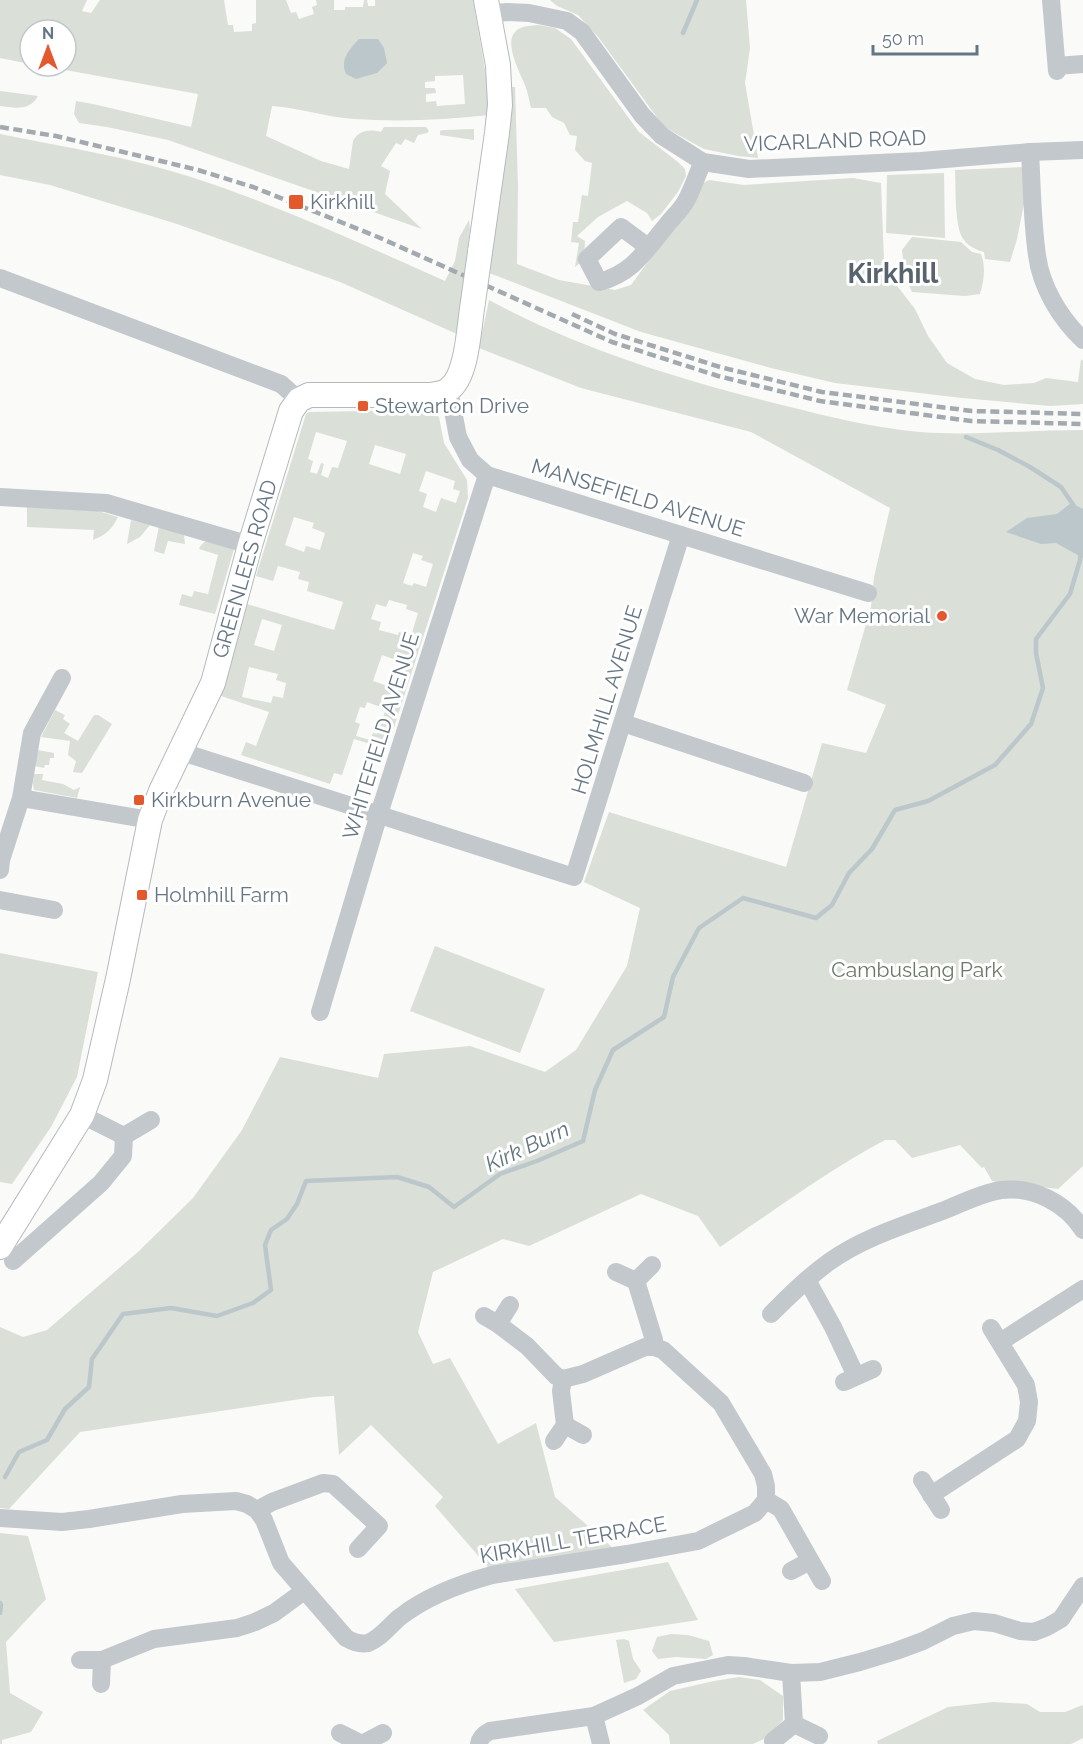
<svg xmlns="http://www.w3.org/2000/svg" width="1083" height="1744" viewBox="0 0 1083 1744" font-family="Raleway,sans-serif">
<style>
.green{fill:#dadfd7;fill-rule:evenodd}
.water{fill:#bbc7cb}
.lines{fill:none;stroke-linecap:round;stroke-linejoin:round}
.stream{stroke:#bbc7cb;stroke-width:4.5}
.major-casing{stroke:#b5babe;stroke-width:26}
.minor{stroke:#c3c8cc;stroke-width:18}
.major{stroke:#fff;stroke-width:24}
.rail{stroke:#a2aab0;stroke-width:4.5;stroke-dasharray:9 4.5;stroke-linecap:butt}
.major-bridge-casing{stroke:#b5babe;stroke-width:26;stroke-linecap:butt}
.major-bridge{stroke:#fff;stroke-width:24}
.poi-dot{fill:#e4582e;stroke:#fff;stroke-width:2}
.labels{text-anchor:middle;stroke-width:6;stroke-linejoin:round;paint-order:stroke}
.street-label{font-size:21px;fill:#657683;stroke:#fff}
.poi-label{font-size:21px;fill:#657683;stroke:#fff;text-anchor:start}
.park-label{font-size:21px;fill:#687a64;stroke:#fff}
.water-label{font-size:22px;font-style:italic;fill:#60757c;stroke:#fff}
.district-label{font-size:27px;font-weight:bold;fill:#57646e;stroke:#fff}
</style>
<rect width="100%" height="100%" fill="#fafaf8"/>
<g class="green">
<path d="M0,0H87L82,11L91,13L100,0H224L228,25H233L234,32L252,31V24L256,23V0H286L291,13L296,12L299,19L314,14L312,7L317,5L316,0H334V10H345V7H363L364,0H367L368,6H375V0H473L488,87L489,115C444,120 399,122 354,119C326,117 300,108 272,106L266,136L321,161L349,169L353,141C359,130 370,129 381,132L384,127H426L429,131L427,133L418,135L414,143L405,139L401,145L396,143L381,166L390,171L385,194L422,229L168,140L107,127L79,123L74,114L76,101L93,104L191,127L198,94L43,66H66V30H30V64L0,58ZM463,75L465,104L437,106L436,101L426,102V94L436,93L435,88H425V82L435,81V76Z"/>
<path d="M550,0H746L750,48L745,83L758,158L738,156L704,149L664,127L599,38L578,15L557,6Z"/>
<path d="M539,25L555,28L571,39L639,132L678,162L685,169L686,176L678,192L661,214L652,221L647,213L627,201L598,217L577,236L585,241L584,260L575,267L579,243L571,242L573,222H578L582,195L588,196L592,163L585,161L575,150L577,136L570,135L564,123L552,117L546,108H531C529,100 528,92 525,85C520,72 503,42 516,31C522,25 531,26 539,25Z"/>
<path d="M507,87H515L518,187L517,264L559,280L615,290L631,285L677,222L682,221L701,184L709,180L744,185L853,178L881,183L884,261L898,287L915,309L928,336L947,363L975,379L1004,385L1034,383L1046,378L1078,382L1081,359L1083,361V404L1050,406L962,398L835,383L771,368L641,332L484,271Z"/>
<path d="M0,91L38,96C30,111 15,108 0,106Z"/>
<path d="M474,129V140L440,135V131L444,130Z"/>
<path d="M0,134C64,147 129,157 191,177C278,205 362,244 445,281L455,261L459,238L469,220L470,229L457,334L340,282L177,224L50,185L0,175Z"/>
<path d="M1024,167L1026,193L1017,239L1010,262L985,259L984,252C977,250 968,246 964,240C954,228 956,186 955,170Z"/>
<path d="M944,173L945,238L886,233L887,175Z"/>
<path d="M912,237L961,242L972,252L981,254C986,268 984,280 980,294L965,296L912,292L905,277L902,250Z"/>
<path d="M489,300C581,350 684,381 786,406C830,417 875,428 920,432C974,436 1029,430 1083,430V1166L1058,1189L992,1181L984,1167L982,1168L960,1145L912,1158L895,1140H885C827,1171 775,1210 720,1247L698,1216L641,1194L529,1246L503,1239L433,1272L418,1332L433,1364L450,1358L498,1444L536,1423L555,1497L614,1549L488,1567L435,1506L443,1497L371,1425L339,1455L334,1396L314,1397L80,1432L9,1509L0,1508V1327L23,1337L47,1330L139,1251L193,1198L242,1130L280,1057L378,1078L384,1054L470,1046L545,1072L576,1050L627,966L640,908L584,882L609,812L786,867L822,743L866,753L886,705L847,690L871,607L874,577L890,508L751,432L581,388L479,348Z"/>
<path d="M423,410L435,413L439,417L444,443L467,480L468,498L387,749L354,739L342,775L334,773L330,784L241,755L246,742L256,746L269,712L221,696L247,604L334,630L343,602L307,591L309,582L298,579L300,572L278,566L273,581L256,576L306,414L309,412ZM316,432L347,441L338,468L332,467L328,478L321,475L324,464L321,463L317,474L310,472L313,461L308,459ZM375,445L406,454L400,474L369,464ZM426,471L455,481L453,489L460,491L456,503L441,498L436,512L423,507L427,494L419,491ZM294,517L314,523L312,528L325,533L320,550L306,546L304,552L285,545ZM413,553L423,556L421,560L433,564L426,587L414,583L412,586L403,583ZM389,600L407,605L406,609L418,613L411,636L399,632L398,635L379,630L381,622L371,619L376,604L386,607ZM262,619L282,625L274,651L254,645ZM382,655L402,662L394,688L373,681ZM249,667L278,674L276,680L286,683L283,698L273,696L271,703L242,697ZM367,702L386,709L377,734L373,733L370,740L356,736L360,724L355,722L360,707L365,708Z"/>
<path d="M27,507L98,511L118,517C112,529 106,535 93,540L94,530L27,527Z"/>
<path d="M131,520L150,525L140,537L127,544Z"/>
<path d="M159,526L182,533L184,535L185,544L168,541L164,554L154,551Z"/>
<path d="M206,541L234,549L215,614L179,605L182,594L192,597L194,591L208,594L218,555L199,549L201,545Z"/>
<path d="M55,710L65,715L63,719L70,724L64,733L78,741L94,715H98L112,724L82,773L73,772L76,761L68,755L70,741L41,737Z"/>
<path d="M38,750L54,753V758H50L49,765H45L44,768L35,766Z"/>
<path d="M34,774H43L42,780L63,784L74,790L80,787L77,798L34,790L33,784Z"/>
<path d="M435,946L545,989L520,1053L410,1011Z"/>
<path d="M0,953L98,972L77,1077L51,1127L12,1184L0,1182Z"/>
<path d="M0,1533L28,1536L46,1599L6,1642L10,1693L43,1712L31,1732L2,1740V1744H0Z"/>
<path d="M668,1562L698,1620L554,1642L515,1589Z"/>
<path d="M671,1634L688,1635L709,1641L713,1655L706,1659L676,1657L658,1659L652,1651L657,1637Z"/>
<path d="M624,1639L629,1641L633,1659L641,1671L636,1679L624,1683L616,1640Z"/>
<path d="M739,1677L760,1680L783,1696V1720L766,1738L753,1744H670L669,1735L643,1710L670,1691L714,1681Z"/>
<path d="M993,1702L1027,1704L1040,1712H1065L1083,1705V1738L1071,1744H878L877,1741L948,1707Z"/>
</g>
<g class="water">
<path d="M359,39H378L384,48L387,63L377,73L356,79L346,74C340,59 349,50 359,39Z"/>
<path d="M1071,503L1083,509V558L1056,543L1041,544L1006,532L1027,518L1057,514Z"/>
</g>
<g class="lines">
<g class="stream">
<path d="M683,33L697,0"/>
<path d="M966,437L998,450L1030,467L1061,487L1074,506"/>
<path d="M5,1477L19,1452L47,1440L65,1409L89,1387L92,1359L123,1314L171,1308L217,1316L253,1303L271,1290L265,1245L271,1230L287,1219L297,1204L306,1181L397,1177L429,1187L454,1207L500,1174L537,1161L583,1141L595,1090L613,1050L664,1017L673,977L699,928L743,898L816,918L832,905L849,873L872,849L895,810L928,801L995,765L1031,724L1043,688L1036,653V639L1070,594L1080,560L1081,552"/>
<path d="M0,1603L1,1605L0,1613"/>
</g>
<g class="major-casing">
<g id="major">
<path d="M480,252L497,133L500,105L498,65L486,0"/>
<path d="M0,1247L82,1115L95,1080L118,979L150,820L161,791L213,683L250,545L291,411L299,400L309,395H431C436,394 445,393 449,389C468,376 469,324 473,302"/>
</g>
</g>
<g class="minor">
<path d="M1051,0L1057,71"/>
<path d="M489,14L507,12L529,13L567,21L582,32L642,115L662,136L703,162L749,169L921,161L1030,152L1083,150"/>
<path d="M1057,66L1083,64"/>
<path d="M1030,152C1032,186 1032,221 1037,255C1041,287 1060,318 1083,340"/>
<path d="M648,247L621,227L587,259L599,282C633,273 644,252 666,226C672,218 681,210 686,201C693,188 697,174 703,162"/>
<path d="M0,278L281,384L299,400"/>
<path d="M449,390L458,437L470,460L487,475L868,593"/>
<path d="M0,497L106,503L250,545"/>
<path d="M623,723L804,783"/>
<path d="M179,751L574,877L681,535"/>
<path d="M21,798L150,820"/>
<path d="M0,870L1,860L21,798L32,733L62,678"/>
<path d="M0,900L54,910"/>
<path d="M320,1012L379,814L487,475"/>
<path d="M124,1136L151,1120"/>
<path d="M13,1261L101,1183L123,1156L124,1136L82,1115"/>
<path d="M616,1272L636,1281L652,1265"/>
<path d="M807,1280L833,1327L856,1376"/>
<path d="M636,1281L654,1340V1347"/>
<path d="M771,1314C789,1296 808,1277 829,1262C864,1237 905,1225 945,1210C962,1203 982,1193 1001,1190C1033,1186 1066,1203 1083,1230"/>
<path d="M484,1316L498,1324L527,1346L556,1376L563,1379L583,1374L645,1347H654L663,1350L721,1403L763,1474L766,1486V1500L781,1509L822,1581"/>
<path d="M498,1324L510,1305"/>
<path d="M1000,1342L1083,1289"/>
<path d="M563,1379L561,1391L565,1425"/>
<path d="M844,1382L873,1369"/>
<path d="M554,1441L565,1425L583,1435"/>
<path d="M922,1480L941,1510"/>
<path d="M931,1495L1017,1439L1027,1421L1029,1402L1026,1385L991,1328"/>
<path d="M257,1510L272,1502L323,1483L333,1484L379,1526L358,1549"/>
<path d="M0,1518L62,1522L89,1519L182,1504L236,1501L247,1504L257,1510L264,1520L281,1563L346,1638C353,1642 360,1645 368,1643C381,1638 389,1626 400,1617C427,1596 459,1584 492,1575L627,1554L698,1541L755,1513L766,1500"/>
<path d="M791,1571L810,1561"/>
<path d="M80,1660H102L154,1639L237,1628L255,1622L274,1613L304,1591"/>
<path d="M791,1673L794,1724L819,1736"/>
<path d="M101,1684L102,1660"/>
<path d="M594,1716L601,1744"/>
<path d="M340,1733L362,1744"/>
<path d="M773,1741L794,1724"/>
<path d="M362,1744L383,1733"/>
<path d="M479,1744C480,1737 484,1734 490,1731L594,1716L638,1696L673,1676L728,1665L744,1666L791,1673L820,1672L860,1662L896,1651L923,1641L953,1626L974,1621L994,1623L1020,1631L1034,1632L1047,1627L1061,1619L1083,1586"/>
</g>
<use href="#major" class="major"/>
<g class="rail">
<path d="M0,127L56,136L140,156L198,170L253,187L378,237L612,342L718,376L820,401L971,421L1083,424"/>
<path d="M572,314L615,334L720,367L822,392L972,411L1083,414"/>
</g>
<g class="major-bridge-casing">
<path id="major-bridge" d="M473,302L480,252"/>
</g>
<use href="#major-bridge" class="major-bridge"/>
</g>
<g class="poi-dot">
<rect x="288" y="194" width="16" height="16" rx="3"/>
<rect x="357" y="400" width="12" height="12" rx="3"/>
<circle cx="942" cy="616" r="6"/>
<rect x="133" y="794" width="12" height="12" rx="3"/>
<rect x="136" y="889" width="12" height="12" rx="3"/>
</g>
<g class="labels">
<g class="street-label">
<text transform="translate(835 141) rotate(-2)" y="7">VICARLAND ROAD</text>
<text transform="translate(638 498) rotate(17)" y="7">MANSEFIELD AVENUE</text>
<text transform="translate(245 569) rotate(-74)" y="7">GREENLEES ROAD</text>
<text transform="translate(607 700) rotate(-73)" y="7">HOLMHILL AVENUE</text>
<text transform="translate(381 736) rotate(-73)" y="7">WHITEFIELD AVENUE</text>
<text transform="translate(573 1540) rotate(-10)" y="7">KIRKHILL TERRACE</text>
</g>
<g class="poi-label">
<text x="310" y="209">Kirkhill</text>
<text x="375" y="413">Stewarton Drive</text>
<text x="930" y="623" text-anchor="end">War Memorial</text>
<text x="151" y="807">Kirkburn Avenue</text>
<text x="154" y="902">Holmhill Farm</text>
</g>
<g class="park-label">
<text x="917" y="977">Cambuslang Park</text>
</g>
<g class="water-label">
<text transform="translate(527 1146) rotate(-25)" y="8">Kirk Burn</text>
</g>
<g class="district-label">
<text x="893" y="283">Kirkhill</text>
</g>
</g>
<g transform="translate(48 48)"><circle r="28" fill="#ffffff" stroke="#c1c8cd" stroke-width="1.5"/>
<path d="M0-4.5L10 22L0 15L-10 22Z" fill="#e4582e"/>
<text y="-9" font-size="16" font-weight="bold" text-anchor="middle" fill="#657683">N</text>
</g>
<path d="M873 45v9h104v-9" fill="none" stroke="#657683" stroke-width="3"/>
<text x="882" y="45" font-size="18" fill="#657683" stroke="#ffffff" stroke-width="4.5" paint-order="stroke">50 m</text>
</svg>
